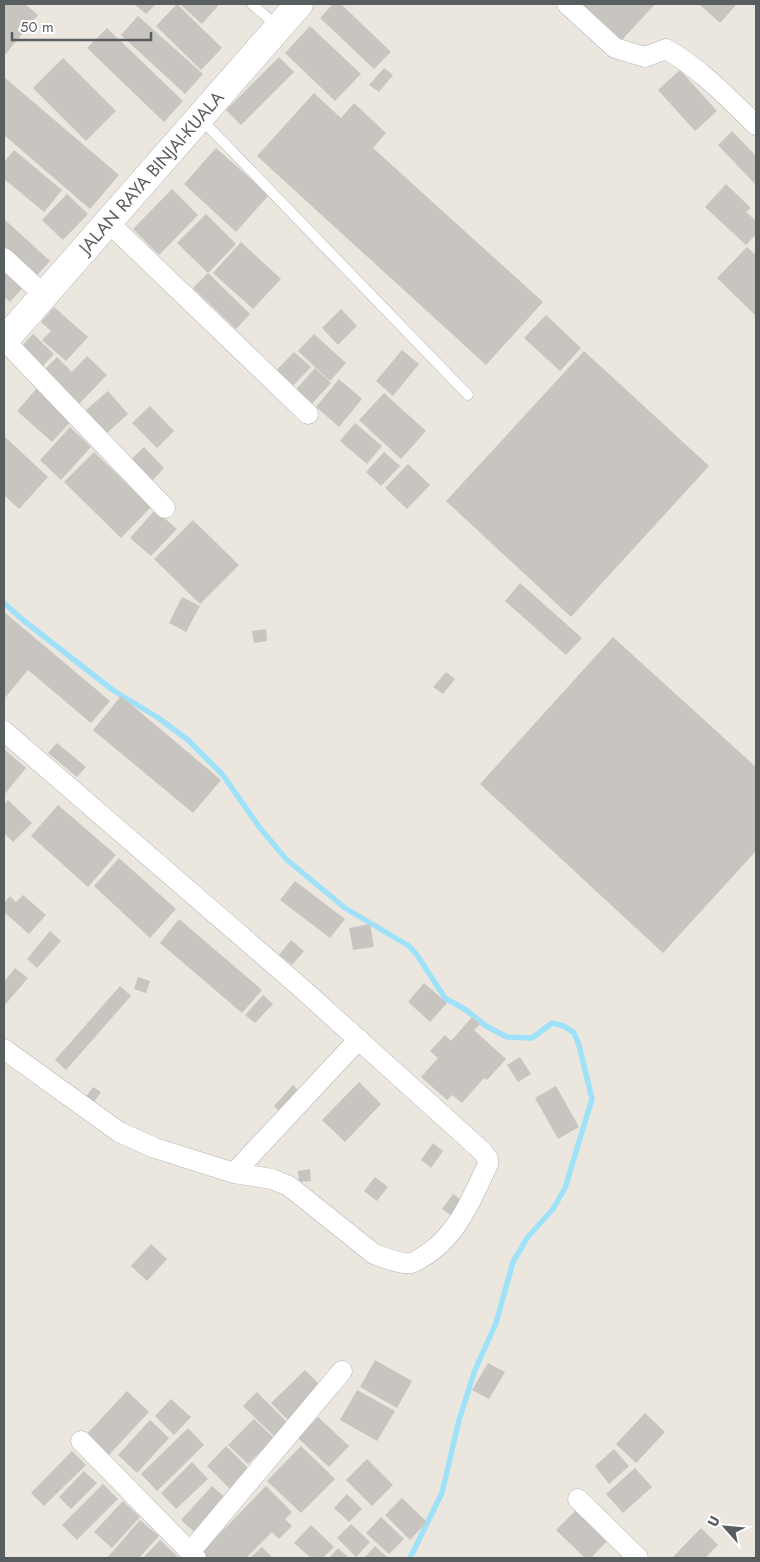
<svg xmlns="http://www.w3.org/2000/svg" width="760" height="1562" viewBox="0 0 760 1562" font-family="Jost,sans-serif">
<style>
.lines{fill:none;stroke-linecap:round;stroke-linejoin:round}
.stream{stroke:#a0e1fa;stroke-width:5.5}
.building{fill:#c8c4bf}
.service-casing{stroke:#b0b4b7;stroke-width:11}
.minor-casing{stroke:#b0b4b7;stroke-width:21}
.secondary-casing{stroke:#b1b6ba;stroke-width:29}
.service{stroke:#fff;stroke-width:10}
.minor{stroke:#fff;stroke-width:20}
.secondary{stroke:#fff;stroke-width:28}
.labels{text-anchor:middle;stroke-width:4;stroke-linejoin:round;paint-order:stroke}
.street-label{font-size:18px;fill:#585d60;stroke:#fff}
</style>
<rect width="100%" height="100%" fill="#ebe7df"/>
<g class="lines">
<path class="stream" d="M4,603L23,620L114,691L157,717L188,740L222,774L260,828L286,859L345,908L409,946L417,955L445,998L466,1010L486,1026L507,1037L532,1038L552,1023L564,1026L574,1033L579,1045L592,1099L565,1188L553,1209L527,1238L513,1262L496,1323L475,1370L459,1420L442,1493L410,1558"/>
</g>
<g class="building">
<path d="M4,4H25L38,15L4,56Z"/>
<path d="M134,4H156L146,14Z"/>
<path d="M177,4L222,48L201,70L156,26Z"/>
<path d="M182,4H216L218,6L202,24L181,5Z"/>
<path d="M333,4H341L391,52L374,69L320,18Z"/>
<path d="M582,4H655L622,40Z"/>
<path d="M699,4H737L720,23Z"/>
<path d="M138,16L203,74L185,94L121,35Z"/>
<path d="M310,26L361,74L335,101L285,53Z"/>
<path d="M107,28L183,101L164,122L87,48Z"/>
<path d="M279,57L294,72L241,125L226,110Z"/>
<path d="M63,58L116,111L86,141L33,88Z"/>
<path d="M384,68L393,75L379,92L369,85Z"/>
<path d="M680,70L717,111L695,131L658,90Z"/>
<path d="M4,77L119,175L90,209L4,135Z"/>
<path d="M314,93L341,118L354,103L386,133L373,148L543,302L486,365L257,156Z"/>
<path d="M732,131L756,156V185L718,145Z"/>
<path d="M216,148L269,195L236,232L184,184Z"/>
<path d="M14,150L62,190L44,212L4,179V162Z"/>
<path d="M726,184L751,208L746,212L756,221V234L746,245L705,207Z"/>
<path d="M172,189L198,215L159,255L133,229Z"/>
<path d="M67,194L88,214L63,240L42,220Z"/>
<path d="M206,214L236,244L208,273L177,243Z"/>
<path d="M4,219L50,261L34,279L4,252Z"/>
<path d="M241,242L281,279L253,309L213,273Z"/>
<path d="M747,247L756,255V316L717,278Z"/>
<path d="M4,262L27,283L10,302L4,297Z"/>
<path d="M208,273L250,314L236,329L193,288Z"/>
<path d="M54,307L88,337L66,361L42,340L51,331L41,322Z"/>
<path d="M341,309L357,326L338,345L322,328Z"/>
<path d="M546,315L581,348L560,371L524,338Z"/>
<path d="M33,334L54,354L41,368L20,348Z"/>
<path d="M314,334L346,363L330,381L298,351Z"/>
<path d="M402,350L419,364L393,396L376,381Z"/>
<path d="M584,351L709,466L571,617L446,501Z"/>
<path d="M294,352L311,367L288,391L272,375Z"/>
<path d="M87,356L107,375L79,404L44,370L57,357L72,372Z"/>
<path d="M315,368L331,383L308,408L292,394Z"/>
<path d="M339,379L362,399L339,427L316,407Z"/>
<path d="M38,387L74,418L52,442L17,411Z"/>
<path d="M108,391L128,414L107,433L86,410Z"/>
<path d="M384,393L426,431L401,459L359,420Z"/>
<path d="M150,406L174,431L157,448L132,423Z"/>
<path d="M355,423L382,446L367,464L340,441Z"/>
<path d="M70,427L91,447L61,480L40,460Z"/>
<path d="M4,436L48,477L19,509L4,495Z"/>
<path d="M144,447L164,468L150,483L129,461Z"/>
<path d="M94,452L151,507L121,538L64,482Z"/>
<path d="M384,452L400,466L381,486L366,472Z"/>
<path d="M408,464L430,485L407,509L385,488Z"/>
<path d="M155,510L177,529L151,556L130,538Z"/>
<path d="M193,520L239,565L200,604L154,559Z"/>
<path d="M520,583L582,638L566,655L505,601Z"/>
<path d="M182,597L200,606L186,632L169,623Z"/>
<path d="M4,612L110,701L91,723L28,670L4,699Z"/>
<path d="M266,629L267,641L254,643L252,631Z"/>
<path d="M613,637L756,767V851L663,953L480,784Z"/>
<path d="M446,672L455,679L443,694L433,687Z"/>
<path d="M121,696L221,780L193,813L93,730Z"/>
<path d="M57,743L86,767L77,777L48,753Z"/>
<path d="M4,749L26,768L4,795Z"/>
<path d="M8,800L32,823L13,842L4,833V805Z"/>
<path d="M58,805L116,855L88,887L31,836Z"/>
<path d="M119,858L176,909L150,938L94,886Z"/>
<path d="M295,881L345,919L330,938L280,900Z"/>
<path d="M23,895L46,915L29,934L4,912V903L10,896L16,902Z"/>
<path d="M179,919L262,990L242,1013L160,943Z"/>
<path d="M370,924L374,947L353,950L349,928Z"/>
<path d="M50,931L61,941L37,968L27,959Z"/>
<path d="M291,940L304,951L292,965L279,955Z"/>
<path d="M15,968L28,978L4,1006V982Z"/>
<path d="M138,977L150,981L146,993L134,989Z"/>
<path d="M424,983L447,1003L430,1022L408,1002Z"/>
<path d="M120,986L131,996L66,1070L55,1060Z"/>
<path d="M263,995L273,1004L255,1023L245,1015Z"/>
<path d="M472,1017L480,1024L474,1030L506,1059L487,1080L484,1078L462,1103L452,1095L447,1100L421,1077L438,1058L430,1051L445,1035L451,1041Z"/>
<path d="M520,1057L531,1074L518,1082L507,1065Z"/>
<path d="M359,1082L381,1104L345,1142L322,1120Z"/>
<path d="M293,1085L302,1095L283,1115L274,1106Z"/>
<path d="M556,1086L579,1127L558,1139L535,1098Z"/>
<path d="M93,1087L101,1092L94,1102L86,1097Z"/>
<path d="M433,1143L443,1151L431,1168L421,1160Z"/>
<path d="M310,1169L311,1181L299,1182L298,1171Z"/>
<path d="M375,1177L388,1187L377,1201L364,1191Z"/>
<path d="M453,1194L464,1202L453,1217L442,1209Z"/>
<path d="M151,1244L167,1259L147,1281L131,1266Z"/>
<path d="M375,1360L412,1381L397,1408L360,1387Z"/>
<path d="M488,1363L505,1372L489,1399L472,1390Z"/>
<path d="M305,1370L325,1390L291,1423L271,1403Z"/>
<path d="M357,1390L395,1411L377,1441L340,1420Z"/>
<path d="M127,1391L149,1412L108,1456L86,1435Z"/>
<path d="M257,1392L289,1424L275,1437L243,1406Z"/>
<path d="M171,1399L191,1417L174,1435L155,1416Z"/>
<path d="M645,1413L665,1432L636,1463L616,1444Z"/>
<path d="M318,1417L349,1446L329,1467L298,1438Z"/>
<path d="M254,1419L274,1438L248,1464L228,1445Z"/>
<path d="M150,1420L169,1438L137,1473L118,1455Z"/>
<path d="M188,1428L204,1445L157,1491L141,1474Z"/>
<path d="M226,1446L250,1470L231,1490L207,1466Z"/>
<path d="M301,1446L335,1479L301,1513L267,1481Z"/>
<path d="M614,1449L629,1466L609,1484L595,1466Z"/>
<path d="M72,1451L86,1465L44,1506L31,1493Z"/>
<path d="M367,1459L393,1485L372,1506L346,1480Z"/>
<path d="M192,1462L208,1479L176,1509L161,1493Z"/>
<path d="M635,1468L652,1487L623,1513L606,1494Z"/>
<path d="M84,1471L97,1483L71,1509L59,1497Z"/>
<path d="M103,1484L118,1499L77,1540L62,1525Z"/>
<path d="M212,1486L230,1502L199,1536L181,1520Z"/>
<path d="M266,1486L292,1512L285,1519L292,1526L279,1539L272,1532L246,1558H202L199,1555Z"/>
<path d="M347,1494L362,1509L349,1522L334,1508Z"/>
<path d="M402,1498L427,1522L410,1540L385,1515Z"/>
<path d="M123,1501L140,1517L112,1548L94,1532Z"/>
<path d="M576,1510L607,1541L591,1558H585L556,1530Z"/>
<path d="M381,1517L404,1539L389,1554L366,1533Z"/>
<path d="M140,1520L159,1536L139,1558H107Z"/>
<path d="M351,1524L370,1542L356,1557L337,1538Z"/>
<path d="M311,1525L334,1547L323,1558H311L294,1543Z"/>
<path d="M701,1528L718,1545L705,1558H672Z"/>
<path d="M160,1540L178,1557L177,1558H143Z"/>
<path d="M375,1546L388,1558H364Z"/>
<path d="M262,1547L273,1558H250Z"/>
<path d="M338,1548L349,1558H329Z"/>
</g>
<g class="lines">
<g class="service-casing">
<g id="service">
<path d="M252,4L277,26"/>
<path d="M201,119L468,395"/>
</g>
</g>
<g class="minor-casing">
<g id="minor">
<path d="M567,4L615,48L645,57L666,49C701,69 728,98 756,125"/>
<path d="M108,222L308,414"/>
<path d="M4,258L44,295"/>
<path d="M4,340L165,508"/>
<path d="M4,731L299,986L482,1151L488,1159V1164C472,1198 456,1239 421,1258C419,1259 414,1263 411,1263C402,1265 383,1257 374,1254L289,1186L272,1179L234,1173L155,1148L119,1132L4,1049"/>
<path d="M234,1173L359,1039"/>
<path d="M81,1441L196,1558"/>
<path d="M578,1499L638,1558"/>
<path d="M190,1552L342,1371"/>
</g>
</g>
<g class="secondary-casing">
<g id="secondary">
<path id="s1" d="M4,341L299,4"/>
</g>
</g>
<use href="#service" class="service"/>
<use href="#minor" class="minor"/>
<use href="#secondary" class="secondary"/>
</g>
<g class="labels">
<g class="street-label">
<text dy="6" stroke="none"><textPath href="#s1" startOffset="224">JALAN RAYA BINJAI-KUALA</textPath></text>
</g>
</g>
<rect width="760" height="1562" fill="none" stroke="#585d60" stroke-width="10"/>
<g transform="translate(725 1527) rotate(297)" stroke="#ffffff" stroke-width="4" paint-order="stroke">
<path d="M0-4L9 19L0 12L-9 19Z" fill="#585d60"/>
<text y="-8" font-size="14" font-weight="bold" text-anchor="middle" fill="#585d60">U</text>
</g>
<path d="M12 32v8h139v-8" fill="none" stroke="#585d60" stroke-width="2.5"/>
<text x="20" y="32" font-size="15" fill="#585d60" stroke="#ffffff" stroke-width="4" paint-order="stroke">50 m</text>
</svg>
